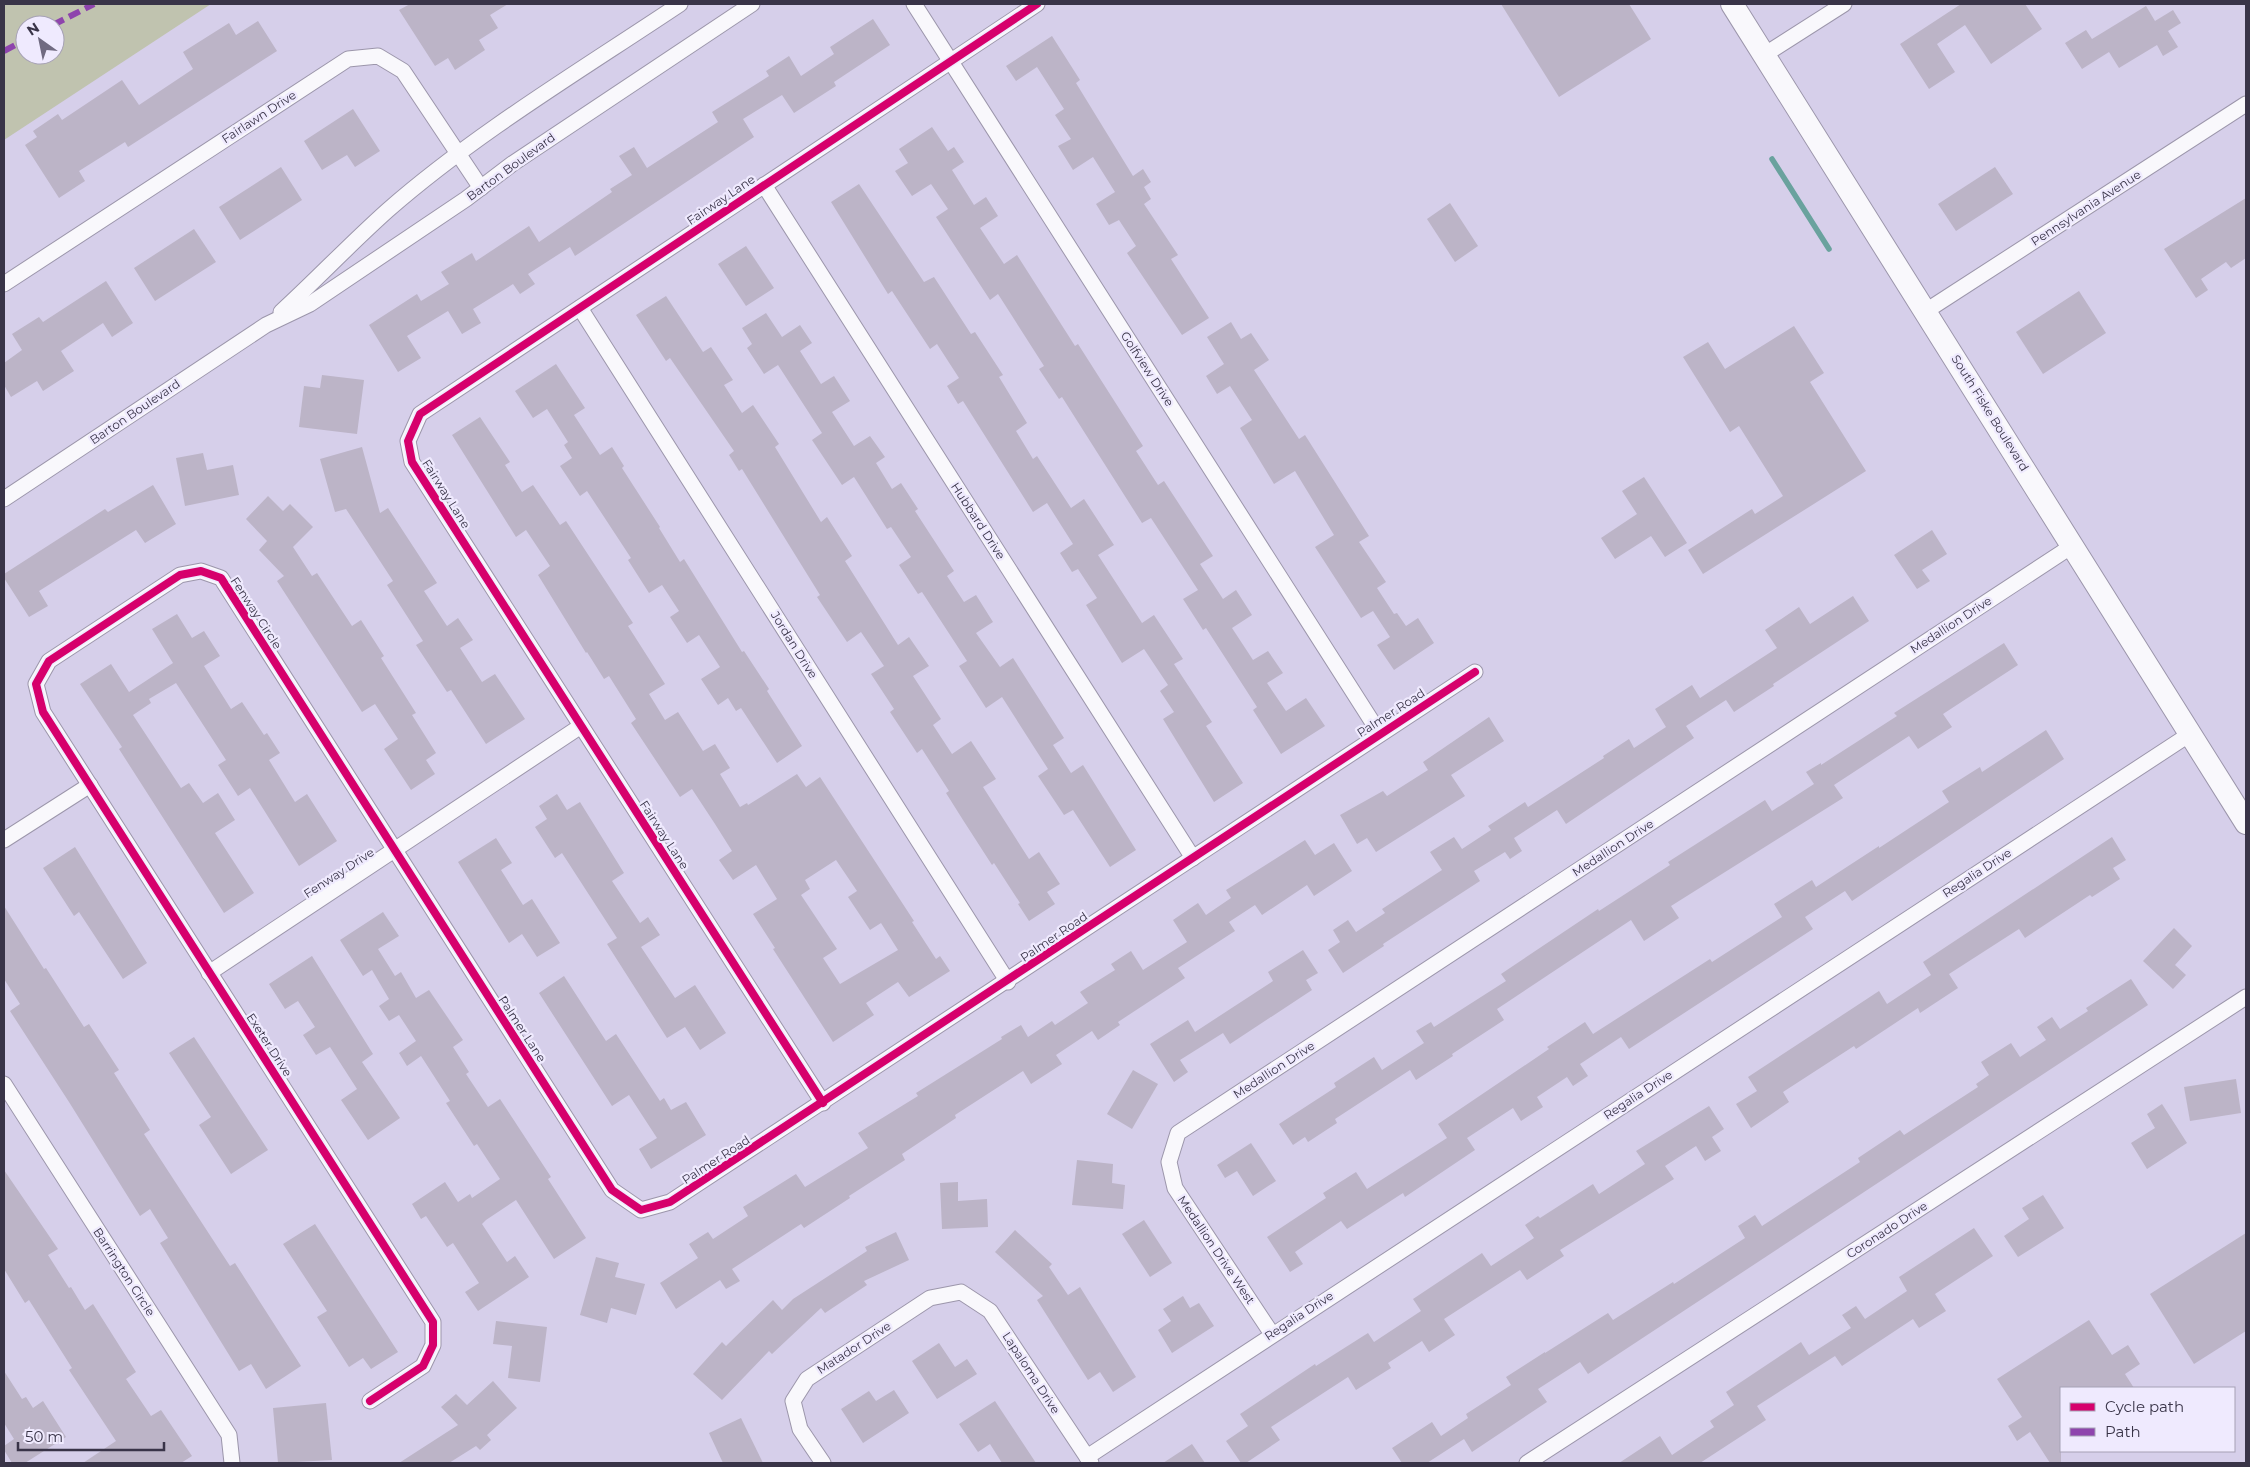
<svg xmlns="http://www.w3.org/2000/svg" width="2250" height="1467" viewBox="0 0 2250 1467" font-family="Montserrat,sans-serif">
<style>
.green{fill:#c0c3af;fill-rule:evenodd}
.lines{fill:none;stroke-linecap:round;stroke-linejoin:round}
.stream{stroke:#6aa29e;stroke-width:5.5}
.building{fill:#bcb4c7;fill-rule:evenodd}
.minor-casing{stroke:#9c96ab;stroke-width:17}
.secondary-casing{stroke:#9c96ab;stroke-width:24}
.minor{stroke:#f9f8fc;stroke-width:15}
.secondary{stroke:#f9f8fc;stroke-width:22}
.quiet{stroke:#8e44ad;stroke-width:6;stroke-dasharray:12 6;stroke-linecap:butt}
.cycleway-casing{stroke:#efeafe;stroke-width:11}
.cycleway{stroke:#d6006c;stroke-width:8}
.labels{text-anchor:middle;stroke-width:4.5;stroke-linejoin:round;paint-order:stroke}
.street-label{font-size:12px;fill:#393448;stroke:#efeafe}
</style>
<rect width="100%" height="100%" fill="#d6cfea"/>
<path class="green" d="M4,4H211L4,140ZM25,25H55V55H25Z"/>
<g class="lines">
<path class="stream" d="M1772,159L1829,249"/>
</g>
<g class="building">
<path d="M410,4H508L490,15L498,28L479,40L485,50L455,70L448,58L435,66L399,10Z"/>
<path d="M1501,4H1629L1651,39L1559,97Z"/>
<path d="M1961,4H2025L2042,29L1991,64L1965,25L1937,44L1955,72L1929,89L1900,44Z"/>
<path d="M2146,6L2155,21L2173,10L2181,23L2168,31L2178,47L2163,56L2157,45L2119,68L2109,52L2082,69L2065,43L2086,30L2092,39Z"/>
<path d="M873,19L890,45L834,82L836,86L794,113L782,95L743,119L754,137L575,256L570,247L528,274L535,284L520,294L513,284L473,309L481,323L462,334L448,311L407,336L421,358L398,372L369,325L417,294L421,301L449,284L441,272L472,253L476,261L529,226L539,242L612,192L610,189L632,175L619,156L634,147L647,168L718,122L712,112L769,76L766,71L789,56L801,76L834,54L830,47Z"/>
<path d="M258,21L277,51L128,147L125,142L79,171L85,181L59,198L25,145L37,137L33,131L58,114L62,120L122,80L139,105L193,69L183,52L229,23L236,35Z"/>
<path d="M1052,36L1080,80L1076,83L1133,176L1143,169L1151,182L1144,187L1151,199L1144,204L1178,255L1171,259L1209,318L1182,335L1127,253L1136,246L1119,220L1109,225L1096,204L1115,192L1093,157L1073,170L1058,146L1071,139L1055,115L1064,109L1037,67L1016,81L1006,66Z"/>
<path d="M353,109L380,151L355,167L347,155L322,170L304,141Z"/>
<path d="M932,127L948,151L954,147L964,162L952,170L974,205L986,197L998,216L980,228L1004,264L1017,255L1075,346L1078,344L1143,446L1136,451L1158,485L1164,481L1213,556L1200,564L1223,599L1236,590L1252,615L1232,628L1253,660L1268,651L1283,673L1267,683L1286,711L1306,698L1325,726L1281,754L1253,710L1257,707L1206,628L1203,630L1183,599L1198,590L1151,518L1142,523L1062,397L1059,399L1039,369L1044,366L998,294L990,300L936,217L948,209L931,184L912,196L895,171L908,163L899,149Z"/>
<path d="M281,167L302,200L240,240L219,207Z"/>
<path d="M1995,167L2013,194L1956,231L1938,204Z"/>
<path d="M859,184L924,282L934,277L971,334L975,332L1003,375L999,377L1027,423L1016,431L1033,459L1037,456L1071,508L1084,499L1114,545L1098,555L1142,623L1154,615L1183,659L1174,664L1212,722L1206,726L1243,783L1214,802L1163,719L1174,712L1160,691L1168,685L1144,649L1122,663L1086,605L1097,598L1078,569L1072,572L1060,553L1073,544L1047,503L1033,512L963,401L958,404L947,386L959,378L937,344L930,349L892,291L888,294L831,202Z"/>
<path d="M2246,198V258L2231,268L2226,262L2201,279L2208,290L2196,298L2164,249Z"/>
<path d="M1450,203L1478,246L1455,262L1427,219Z"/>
<path d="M194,229L216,262L155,301L134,268Z"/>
<path d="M746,246L774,288L746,306L718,264Z"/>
<path d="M106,281L133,323L112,337L103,323L61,351L74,371L43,391L37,381L11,397L4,385V363L22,350L12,334L39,317L43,322Z"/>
<path d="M2079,291L2106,333L2043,374L2016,332Z"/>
<path d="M666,296L703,352L711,347L733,380L724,385L742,413L753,405L779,444L775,447L821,522L827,517L852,556L845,561L898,645L909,637L929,666L913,676L941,719L933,725L952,754L971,741L996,779L983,787L1029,859L1039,852L1060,884L1047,892L1055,904L1029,921L1018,904L1020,903L994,863L992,865L963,820L946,793L949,791L922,749L917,753L890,712L894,709L871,674L884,666L861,632L847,642L817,597L820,595L742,469L739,471L729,455L734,451L670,358L666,361L636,315Z"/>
<path d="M766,313L782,337L800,325L812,343L800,351L821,384L834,376L850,401L832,412L854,446L870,436L885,457L876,463L892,489L901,483L918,509L915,511L954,571L947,576L964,602L976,595L993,622L976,633L1000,667L1013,658L1064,738L1053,745L1071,773L1083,765L1136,850L1110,867L1073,810L1064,815L1038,776L1048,769L1002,697L986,708L959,666L967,661L922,592L918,594L899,565L911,557L891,527L887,529L854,477L842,485L812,440L822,433L778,365L764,374L747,348L752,344L742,328Z"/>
<path d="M1231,322L1241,339L1251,333L1269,360L1254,370L1299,439L1305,435L1369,536L1359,542L1386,582L1377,588L1394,614L1397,613L1406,626L1418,618L1434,643L1394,670L1377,645L1390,637L1373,611L1361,618L1315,547L1334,535L1295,471L1274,484L1240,428L1252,420L1230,386L1217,394L1206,376L1224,364L1207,337Z"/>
<path d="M1794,326L1824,373L1810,382L1866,471L1703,574L1688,550L1752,509L1755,514L1783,496L1739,426L1730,432L1683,357L1708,342L1725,369Z"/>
<path d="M556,364L585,408L574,415L600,455L612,447L624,466L622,468L660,527L659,528L680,562L684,559L742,652L744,651L769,689L767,691L802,746L777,763L741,708L736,711L728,698L718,705L701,679L720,667L699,635L687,643L670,617L679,611L662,585L649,593L628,560L631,558L587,491L580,496L560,466L572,458L564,445L568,442L547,409L533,418L515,391Z"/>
<path d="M322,375L364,380L357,434L299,427L304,386L320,388Z"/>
<path d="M480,417L510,462L505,465L522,492L533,485L560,525L566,521L633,623L628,626L665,684L649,694L665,720L678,712L703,751L715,744L730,768L720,774L740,807L747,803L748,805L797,774L806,787L820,777L914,921L912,922L936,959L940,956L950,971L909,997L898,982L866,1003L874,1015L833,1042L773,949L775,948L753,914L777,899L756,865L733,880L719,860L732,851L715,824L692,789L680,797L631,723L636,719L609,676L604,679L587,652L586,653L538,575L550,566L526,530L516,537L452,435ZM836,860L857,891L848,897L870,930L881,923L898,950L840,984L823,958L837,949L801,895L810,889L805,880Z"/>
<path d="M362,447L380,513L388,508L437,583L424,591L447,626L458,618L473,640L460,648L482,682L495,674L525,719L486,744L451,690L447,692L416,645L423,641L387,585L393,581L346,509L335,512L320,459Z"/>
<path d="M203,453L207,470L233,465L239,495L185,506L176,458Z"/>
<path d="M1644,477L1687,543L1665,557L1651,536L1615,559L1601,538L1637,514L1622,491Z"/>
<path d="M153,485L176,524L145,543L136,530L39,591L48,606L29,617L4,578V574L105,509L108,512Z"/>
<path d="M268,496L283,511L290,504L313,527L293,547L312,576L317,573L352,626L361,620L384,656L381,658L416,713L412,715L436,753L426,760L435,774L411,790L384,749L398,739L375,704L362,712L277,581L284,576L259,550L267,541L246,519Z"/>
<path d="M1932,530L1947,554L1922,570L1930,581L1917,589L1894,555Z"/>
<path d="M1853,596L1869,621L1773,684L1774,686L1734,712L1726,700L1686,726L1694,738L1566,824L1557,810L1514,838L1522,851L1510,859L1505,852L1474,871L1480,881L1383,944L1384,946L1343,973L1328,950L1340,942L1333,930L1348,920L1356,932L1385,913L1382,909L1442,870L1430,852L1454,837L1462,849L1491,830L1488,826L1525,802L1528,807L1604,758L1603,756L1629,739L1634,748L1666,727L1655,709L1692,685L1700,698L1777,648L1765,630L1799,607L1810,624Z"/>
<path d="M177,614L192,638L204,631L220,656L204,666L231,709L242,702L264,735L267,733L280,753L269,760L295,802L307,794L337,841L299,866L250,788L238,796L218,765L226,760L176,683L149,699L151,703L133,715L181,788L189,783L203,803L218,793L235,820L215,833L254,893L224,913L119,749L122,747L80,684L111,664L129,692L173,663L152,629Z"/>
<path d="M2004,643L2018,665L1943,714L1952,727L1918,749L1909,736L1834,785L1843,798L1671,906L1679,918L1644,941L1631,920L1497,1009L1504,1020L1452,1054L1453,1056L1416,1080L1410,1070L1335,1119L1337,1123L1308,1142L1305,1137L1293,1145L1279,1124L1336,1087L1334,1083L1374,1057L1382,1070L1424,1043L1416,1031L1431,1022L1434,1027L1506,981L1501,974L1598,909L1599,911L1670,865L1668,862L1765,800L1772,811L1814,784L1806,772L1821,763V765L1897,716L1894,713Z"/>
<path d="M1489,717L1504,741L1451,775L1465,796L1376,852L1367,838L1357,844L1340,815L1383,791L1387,796L1428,770L1423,762Z"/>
<path d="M2046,730L2064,759L1852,901L1845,891L1805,917L1813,929L1629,1049L1621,1037L1580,1064L1588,1076L1573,1086L1567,1077L1537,1097L1543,1107L1521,1121L1513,1108L1467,1138L1475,1150L1405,1197L1403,1193L1347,1229L1341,1221L1295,1252L1303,1264L1290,1272L1267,1237L1326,1198L1323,1193L1356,1172L1367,1189L1447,1138L1438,1124L1549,1049L1547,1047L1585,1022L1593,1034L1710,959L1712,962L1782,917L1774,904L1812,880L1816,887L1879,846V848L1949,802L1942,791L1980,767L1982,772Z"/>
<path d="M557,794L567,810L580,802L624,873L612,881L640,923L648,917L660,935L641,947L675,998L695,985L726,1033L700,1050L685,1027L667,1038L607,944L617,938L562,853L555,858L535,827L547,819L539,806Z"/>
<path d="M2112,837L2126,860L2113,868L2120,879L2092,897L2090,895L2025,938L2019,929L1949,974L1958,988L1920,1013L1918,1008L1856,1049L1854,1046L1783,1092L1789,1102L1751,1128L1736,1104L1757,1091L1748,1077L1879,991L1887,1004L1931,975L1923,962Z"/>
<path d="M496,838L512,863L501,870L523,905L532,899L560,943L537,957L522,934L509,943L458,862Z"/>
<path d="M1305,840L1315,855L1334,843L1352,871L1314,896L1307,885L1262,915L1255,905L1229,922L1235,931L1178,968L1185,978L1118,1022L1120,1025L1098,1040L1092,1031L1056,1055L1062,1064L1031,1084L1023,1071L955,1115L956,1118L902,1154L905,1160L849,1196L850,1198L804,1228L801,1224L732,1269L740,1281L726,1289L720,1280L676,1309L660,1283L698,1258L689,1244L708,1232L713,1239L748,1216L743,1207L796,1174L805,1187L868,1148L858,1133L918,1096L916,1093L1002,1039L1001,1037L1021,1025L1028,1037L1052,1021L1055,1025L1088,1003L1080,992L1115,970L1111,964L1131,951L1143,970L1187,942L1173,920L1198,903L1206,915L1231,898L1226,890Z"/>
<path d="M75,847L147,963L123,979L79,912L74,916L43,868Z"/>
<path d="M4,906L44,969L46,968L84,1027L89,1024L119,1070L114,1073L150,1130L144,1134L230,1266L235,1263L301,1366L266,1389L251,1364L239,1371L160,1243L168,1238L150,1209L140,1216L69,1102L10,1011L20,1004L4,979Z"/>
<path d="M383,912L399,936L378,949L395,976L401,972L416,998L429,990L463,1040L453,1047L469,1072L466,1074L488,1107L500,1099L551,1177L548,1179L586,1238L554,1259L516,1200L486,1220L482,1224L507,1262L515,1256L529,1277L478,1311L465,1292L479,1283L453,1243L447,1247L426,1216L421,1219L412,1204L445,1182L458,1202L470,1194L472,1198L500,1179L477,1144L474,1146L446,1103L450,1101L421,1056L407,1066L399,1053L416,1041L399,1015L389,1021L379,1006L389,999L372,970L363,976L340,940Z"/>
<path d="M2174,928L2192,946L2175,965L2186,975L2173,989L2143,961Z"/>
<path d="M1303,950L1318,973L1306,980L1312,990L1230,1044L1223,1033L1180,1060L1188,1072L1174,1082L1150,1044L1188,1020L1195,1032L1273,981L1268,972Z"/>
<path d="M312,956L373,1054L362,1062L400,1118L368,1140L341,1100L357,1089L330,1047L316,1055L303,1035L315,1027L298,1001L285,1009L269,984Z"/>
<path d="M564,976L606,1041L616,1034L660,1101L664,1098L671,1110L686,1102L706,1135L651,1169L639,1149L657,1138L629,1095L612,1106L539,993Z"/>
<path d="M2131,979L2148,1005L1588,1374L1580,1362L1538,1389L1547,1402L1472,1452L1464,1439L1427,1463H1402L1392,1448L1432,1422L1441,1436L1468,1418L1466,1414L1511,1385L1506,1377L1545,1352V1353L1608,1313L1613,1320L1673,1282L1674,1284L1745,1238L1738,1226L1755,1215L1762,1226L1860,1162L1858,1158L1900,1130L1904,1135L1978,1087L1976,1084L1989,1075L1981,1062L2011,1043L2020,1057L2046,1040L2037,1027L2052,1017L2060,1029L2088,1011L2086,1008Z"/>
<path d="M194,1037L268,1150L231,1174L199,1125L211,1117L169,1053Z"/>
<path d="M1133,1070L1158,1084L1132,1129L1107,1114Z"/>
<path d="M2236,1079L2241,1113L2190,1121L2184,1087Z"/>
<path d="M2162,1104L2187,1143L2147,1169L2131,1143L2155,1128L2147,1114Z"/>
<path d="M1709,1106L1724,1129L1712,1137L1721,1151L1705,1161L1696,1146L1665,1166L1674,1179L1560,1250L1564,1256L1527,1280L1520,1270L1444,1319L1455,1335L1429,1352L1422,1341L1388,1363L1391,1368L1356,1390L1348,1377L1271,1427L1280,1440L1246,1463H1241L1226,1441L1248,1426L1240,1414L1315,1364L1316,1366L1368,1333L1374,1342L1421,1311L1413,1299L1482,1253L1491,1266L1534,1238L1525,1225L1538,1216L1540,1218L1593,1184L1599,1194L1645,1164L1636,1151Z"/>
<path d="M1251,1143L1276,1181L1253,1196L1237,1171L1225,1178L1217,1165Z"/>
<path d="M1077,1160L1113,1164L1112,1183L1125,1185L1123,1209L1072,1205Z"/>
<path d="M4,1170L58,1249L48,1255L69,1288L71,1287L85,1310L93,1304L136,1372L126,1379L151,1416L161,1410L192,1456L181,1463H83L116,1441L69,1370L72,1368L29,1300L25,1303L4,1269Z"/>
<path d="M958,1182V1201L987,1199L988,1227L942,1229L940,1183Z"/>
<path d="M2043,1195L2064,1228L2018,1257L2004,1236L2029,1219L2022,1208Z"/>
<path d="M1144,1220L1172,1263L1150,1277L1122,1234Z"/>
<path d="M315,1224L398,1352L371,1369L363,1358L349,1367L317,1317L327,1311L283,1244Z"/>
<path d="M1974,1228L1993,1256L1935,1294L1946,1311L1919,1328L1913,1319L1842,1366L1835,1356L1757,1406L1766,1420L1700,1463H1619L1660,1436L1672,1455L1714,1427L1710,1421L1734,1405L1726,1392L1801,1342L1809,1355L1851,1328L1842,1315L1856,1306L1865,1319L1907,1291L1899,1277Z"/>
<path d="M1015,1230L1052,1264L1049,1267L1068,1295L1080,1287L1136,1377L1113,1392L1100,1372L1088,1380L1037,1300L1043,1296L995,1252Z"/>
<path d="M896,1232L909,1260L864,1281L867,1285L825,1313L821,1308L772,1354L769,1351L722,1400L693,1374L722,1342L726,1346L773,1300L782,1310L793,1299L867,1251L865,1247Z"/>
<path d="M2246,1233V1331L2194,1364L2150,1294Z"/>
<path d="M596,1257L619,1263L615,1277L645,1284L636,1315L611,1308L607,1323L580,1315Z"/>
<path d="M1183,1296L1190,1308L1199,1303L1214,1326L1172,1353L1158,1330L1171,1321L1163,1309Z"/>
<path d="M2089,1320L2112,1355L2128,1345L2140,1364L2125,1374L2134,1388H2061V1463H2050L2030,1432L2017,1441L2008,1426L2022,1417L1997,1379Z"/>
<path d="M496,1321L547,1327L540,1382L508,1378L512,1346L493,1344Z"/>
<path d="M939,1343L955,1367L967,1359L977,1374L937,1399L912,1361Z"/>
<path d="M4,1371L22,1399L26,1397L33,1408L43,1401L66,1437L25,1463H12L4,1450V1446L14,1439L4,1423Z"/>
<path d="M493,1381L517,1408L487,1435L491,1440L480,1450L476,1446L449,1463H399L458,1425L441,1407L456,1394L467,1405Z"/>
<path d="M894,1390L909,1413L863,1443L841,1409L869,1391L876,1401Z"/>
<path d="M995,1401L1036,1463H1002L990,1444L978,1452L959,1424Z"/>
<path d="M326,1403L332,1460L278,1463L273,1408Z"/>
<path d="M741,1418L763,1463H723L709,1433Z"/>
<path d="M1192,1444L1205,1463H1163Z"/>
</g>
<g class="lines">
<g class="minor-casing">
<g id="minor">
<path d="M914,4L1380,734"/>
<path d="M1764,55L1844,4"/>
<path d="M764,185L1193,858"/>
<path d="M4,284L348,59L378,56L403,71L481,188"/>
<path d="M580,308L1008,982"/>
<path d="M1926,311L2246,104"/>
<path d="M281,312C317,279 351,243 388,210C476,133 583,69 680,4"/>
<path d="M4,499L266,325L310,304L466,199L512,164L752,4"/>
<path d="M4,840L90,785"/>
<path d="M209,973L581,726"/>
<path d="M4,1084L229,1435L232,1463"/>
<path d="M823,1103L412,462L408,441L420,414L1037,4"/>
<path d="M1272,1334L1175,1188L1169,1162L1178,1133L2072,546"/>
<path d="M370,1401L423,1366L433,1345V1322L43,712L36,684L49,661L180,575L201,571L221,578L612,1190L641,1210L670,1202L1475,672"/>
<path d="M1087,1457L2190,734"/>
<path d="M823,1463L800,1429L793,1401L807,1379L930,1298L961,1292L990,1311L1091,1463"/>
<path d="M1527,1463L2246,997"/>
</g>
</g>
<g class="secondary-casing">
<path id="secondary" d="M1732,4L2246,823"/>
</g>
<use href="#minor" class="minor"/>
<use href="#secondary" class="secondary"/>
<g class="quiet">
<path d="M53,25L94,4"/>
<path d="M4,51L25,40"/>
</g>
<g class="cycleway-casing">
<g id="cycleway">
<path d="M823,1103L412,462L408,441L420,414L1037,4"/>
<path d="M370,1401L423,1366L433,1345V1322L43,712L36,684L49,661L180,575L201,571L221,578L612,1190L641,1210L670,1202L1475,672"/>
</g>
</g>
<use href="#cycleway" class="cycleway"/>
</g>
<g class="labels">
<g class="street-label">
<text transform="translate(259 117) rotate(-33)" y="4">Fairlawn Drive</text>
<text transform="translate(511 167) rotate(-36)" y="4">Barton Boulevard</text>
<text transform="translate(721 200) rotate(-34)" y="4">Fairway Lane</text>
<text transform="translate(2086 208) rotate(-33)" y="4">Pennsylvania Avenue</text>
<text transform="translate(1147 369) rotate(57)" y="4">Golfview Drive</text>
<text transform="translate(135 412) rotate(-34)" y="4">Barton Boulevard</text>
<text transform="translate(1990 413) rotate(58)" y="4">South Fiske Boulevard</text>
<text transform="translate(446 494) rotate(58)" y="4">Fairway Lane</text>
<text transform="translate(978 521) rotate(57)" y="4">Hubbard Drive</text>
<text transform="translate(256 613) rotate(57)" y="4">Fenway Circle</text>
<text transform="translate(1951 625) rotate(-33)" y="4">Medallion Drive</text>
<text transform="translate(794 645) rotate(58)" y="4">Jordan Drive</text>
<text transform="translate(1391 713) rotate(-33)" y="4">Palmer Road</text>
<text transform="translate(664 835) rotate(57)" y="4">Fairway Lane</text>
<text transform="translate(1613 848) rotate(-33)" y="4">Medallion Drive</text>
<text transform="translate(339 873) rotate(-33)" y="4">Fenway Drive</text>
<text transform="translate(1977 873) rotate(-33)" y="4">Regalia Drive</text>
<text transform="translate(1054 937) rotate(-34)" y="4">Palmer Road</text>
<text transform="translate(522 1029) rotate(57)" y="4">Palmer Lane</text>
<text transform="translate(269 1045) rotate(57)" y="4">Exeter Drive</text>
<text transform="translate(1274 1070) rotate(-33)" y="4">Medallion Drive</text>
<text transform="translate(1638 1095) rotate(-33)" y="4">Regalia Drive</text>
<text transform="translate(716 1160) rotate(-33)" y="4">Palmer Road</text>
<text transform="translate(1887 1230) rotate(-33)" y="4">Coronado Drive</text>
<text transform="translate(1216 1250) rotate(56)" y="4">Medallion Drive West</text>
<text transform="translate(124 1272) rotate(57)" y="4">Barrington Circle</text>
<text transform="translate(1299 1316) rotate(-33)" y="4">Regalia Drive</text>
<text transform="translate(854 1348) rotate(-33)" y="4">Matador Drive</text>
<text transform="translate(1031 1373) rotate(57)" y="4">Lapaloma Drive</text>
</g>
</g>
<rect width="2250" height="1467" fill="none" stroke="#393448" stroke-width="10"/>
<rect x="2060" y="1387" width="175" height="65" fill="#efeafe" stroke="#a6a1b5"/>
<rect x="2070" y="1403" width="25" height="8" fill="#d6006c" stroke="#a6a1b5"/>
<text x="2105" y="1412" font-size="15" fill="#393448">Cycle path</text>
<rect x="2070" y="1428" width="25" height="8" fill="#8e44ad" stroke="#a6a1b5"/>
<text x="2105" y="1437" font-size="15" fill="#393448">Path</text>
<g transform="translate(40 40) rotate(327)"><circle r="24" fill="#efeafe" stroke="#a6a1b5"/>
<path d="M0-4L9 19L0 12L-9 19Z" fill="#706a81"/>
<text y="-8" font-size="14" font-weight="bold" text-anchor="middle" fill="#393448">N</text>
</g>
<path d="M18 1442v8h146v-8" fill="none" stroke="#393448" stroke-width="2.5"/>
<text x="25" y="1442" font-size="15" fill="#393448" stroke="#efeafe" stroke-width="4" paint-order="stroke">50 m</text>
</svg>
